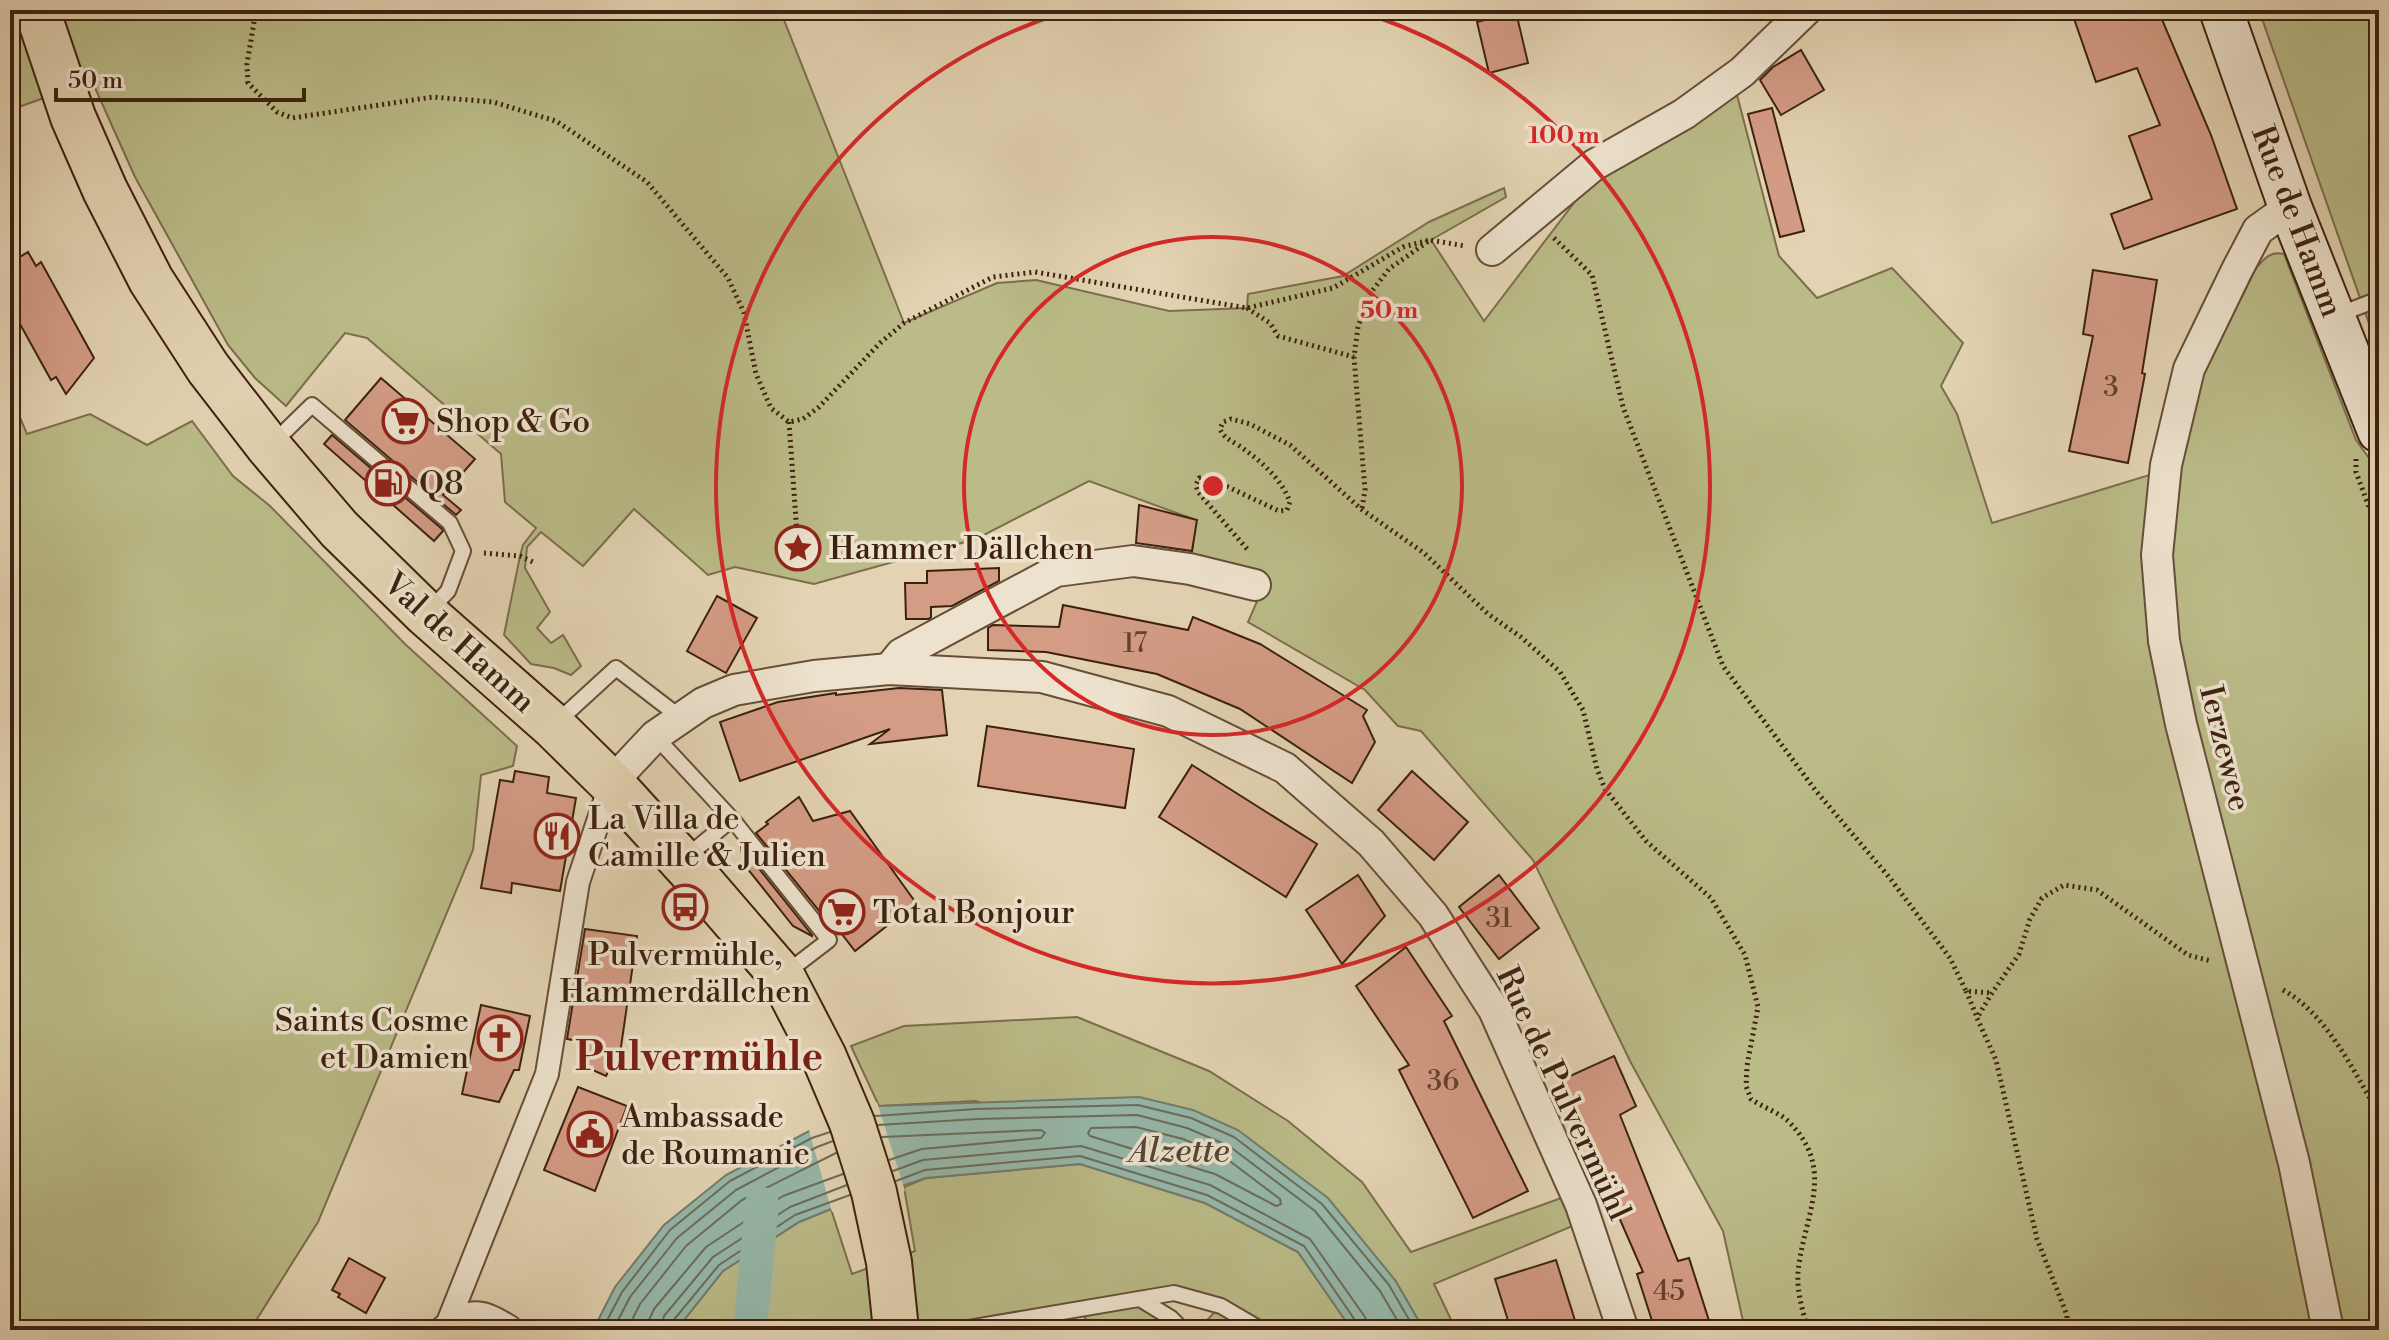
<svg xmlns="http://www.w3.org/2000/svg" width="2389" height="1340" viewBox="0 0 2389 1340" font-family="'Libre Bodoni',serif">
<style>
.green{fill:#babb88;stroke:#7c6e4c;stroke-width:2}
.water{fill:#96b8aa;stroke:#727c6c;stroke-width:2}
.pier{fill:#e3d3b2}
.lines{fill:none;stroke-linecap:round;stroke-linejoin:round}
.shore{stroke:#6a6c5c;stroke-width:2}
.canal{stroke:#96b8aa;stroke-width:34}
.building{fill:#d49c85;stroke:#3d210f;stroke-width:2}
.service-casing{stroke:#664e38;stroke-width:18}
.pedestrian-casing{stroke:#664e38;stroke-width:26}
.minor-casing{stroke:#664e38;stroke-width:34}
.secondary-casing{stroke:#3d210f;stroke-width:46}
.primary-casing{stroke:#3d210f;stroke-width:48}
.path{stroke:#3d210f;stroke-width:5;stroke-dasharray:2 4;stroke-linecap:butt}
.service{stroke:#ede2cd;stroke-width:14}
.pedestrian{stroke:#ede2cd;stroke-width:22}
.minor{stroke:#ede2cd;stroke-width:30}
.secondary{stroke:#ede2cd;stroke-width:42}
.primary{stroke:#e3d3b2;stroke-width:44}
.ring{fill:none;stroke:#d62828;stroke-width:4}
.labels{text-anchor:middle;stroke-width:7;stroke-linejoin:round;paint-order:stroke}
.number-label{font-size:28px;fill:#63402c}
.street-label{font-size:32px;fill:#3d210f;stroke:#ede2cd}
.poi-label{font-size:32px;fill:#3d210f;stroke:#ede2cd;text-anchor:start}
.water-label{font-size:34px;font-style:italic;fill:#534736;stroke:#ede2cd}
.district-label{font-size:40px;font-weight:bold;fill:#7a1f14;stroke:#ede2cd}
.centre{fill:#d62828;stroke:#ede2cd;stroke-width:4}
.ring-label{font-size:24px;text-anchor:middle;font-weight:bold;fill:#d62828;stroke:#ede2cd;stroke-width:7;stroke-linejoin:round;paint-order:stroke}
</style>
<rect width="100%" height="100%" fill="#e3d3b2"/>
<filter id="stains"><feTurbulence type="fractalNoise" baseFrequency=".0025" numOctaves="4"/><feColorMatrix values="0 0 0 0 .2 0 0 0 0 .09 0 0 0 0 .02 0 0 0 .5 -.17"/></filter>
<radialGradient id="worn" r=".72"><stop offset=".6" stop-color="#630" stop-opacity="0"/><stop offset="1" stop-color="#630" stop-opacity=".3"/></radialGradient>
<g class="green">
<path d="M10,10H780L904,323L997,283L1036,280L1169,311L1247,308L1248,294L1343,276L1429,222L1504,188L1506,197L1431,240L1484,321L1596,174L1736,91L1779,256L1817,298L1892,268L1963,343L1941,386L1957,414L1992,523L2176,467L2204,373L2256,268C2265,258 2270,251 2284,254L2356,440L2374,465L2379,478V1330H1745L1723,1231L1630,1061L1533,860L1421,731L1398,726L1365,690L1248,622L1265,583L1191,560L1196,520L1089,481L976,539L814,584L735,567L708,575L634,509L583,566L541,532L527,547L525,568L550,612L537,628L551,643L563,635L581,666L571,675L554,668L531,664L504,635L520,556L523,545L536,528L505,502L501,454L367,338L345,333L286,406L255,378L228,345L135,177L92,81L10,110Z"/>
<path d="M2259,10H2379V352Z"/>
<path d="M10,394L27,434L90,414L147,445L192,421L233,476L270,506L405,644L517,746L513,766L481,775L473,850L318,1222L250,1330H10Z"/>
<path d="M1077,1017L1209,1071L1288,1121L1362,1182L1411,1252L1564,1197L1575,1225L1434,1284L1456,1330H1424L1395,1280L976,1101L879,1106L851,1046L904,1026Z"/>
<path d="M1080,1164L1205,1203L1298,1252L1352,1330H1202L1205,1322L1220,1307L1174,1293L1142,1298L1183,1330H1168L1147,1326L1095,1329L1077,1309L963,1330H676L723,1271L799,1222L831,1209L852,1274L915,1251L904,1187L926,1178Z"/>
</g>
<path class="water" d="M1139,1097L1193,1110L1238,1130L1328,1198L1395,1280L1424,1330H1352L1298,1252L1205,1203L1080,1164L926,1178L831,1209L799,1222L723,1271L676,1330H593L615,1287L664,1225L726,1175L813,1129L879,1106Z"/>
<path class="pier" d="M877,1102L905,1191L832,1212L808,1127Z"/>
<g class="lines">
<g class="shore">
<path d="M875,1116L976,1109L1138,1105L1191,1118L1234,1137L1322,1204L1389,1285L1415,1330"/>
<path d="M878,1125L977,1119L1137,1115L1187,1128L1229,1146L1315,1211L1380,1291L1403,1330"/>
<path d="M1136,1127L1183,1139L1223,1156L1280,1199L1281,1204L1276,1206L1215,1174L1090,1136L1088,1133L1091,1128Z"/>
<path d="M882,1137L1041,1130L1045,1133L1041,1138L922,1149L889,1160"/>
<path d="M893,1171L923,1160L1081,1146L1210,1185L1310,1239L1365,1317L1368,1330"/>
<path d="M896,1181L925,1170L1080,1156L1207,1195L1304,1246L1357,1323L1358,1330"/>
<path d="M602,1330L622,1292L670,1230L730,1181L812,1138L830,1132"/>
<path d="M613,1330L630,1297L677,1238L736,1190L817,1147L833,1141"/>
<path d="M627,1330L640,1304L686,1246L742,1200L836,1153"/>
<path d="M648,1330L649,1320L654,1309L706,1247L783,1196L843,1174"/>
<path d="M660,1330L664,1316L713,1257L790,1207L847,1185"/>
<path d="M670,1330L672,1322L719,1265L795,1215L850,1195"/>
</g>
<path class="canal" d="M750,1330L762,1204"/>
</g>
<g class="building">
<path d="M2071,10H2158L2211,135L2237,209L2124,249L2111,214L2152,199L2129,136L2160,125L2137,68L2096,82Z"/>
<path d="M1516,12L1528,63L1489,73L1477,22Z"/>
<path d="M1801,50L1824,90L1781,115L1760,80L1773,67Z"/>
<path d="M1772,108L1804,231L1780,237L1748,114Z"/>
<path d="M28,252L36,266L41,262L94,358L66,394L56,377L51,380L10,306V263Z"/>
<path d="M2093,270L2157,280L2142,373L2145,374L2128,463L2069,451L2093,336L2083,334Z"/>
<path d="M381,378L475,459L443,495L461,510L456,515L345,420Z"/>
<path d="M332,435L442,529L443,531L434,541L324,444Z"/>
<path d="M1139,505L1197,520L1192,551L1136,543Z"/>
<path d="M999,568V581L952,606L931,607V617L929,619H906L905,583H927V571Z"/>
<path d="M717,596L757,618L726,673L687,651Z"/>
<path d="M1063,605L1188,630L1193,617L1260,644L1367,710L1363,716L1375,742L1352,783L1240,709L1157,674L1046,652L988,650V628L993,625L1059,627Z"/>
<path d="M899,688L942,690L947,735L870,744L890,729L740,781L720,722L778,702L836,693V695Z"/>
<path d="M987,726L1134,749L1125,808L978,786Z"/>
<path d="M1192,765L1317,844L1286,897L1159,817Z"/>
<path d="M515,771L549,777L547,793L576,798L560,891L512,883L511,893L481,888L500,780L513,782Z"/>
<path d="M1412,771L1468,822L1434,860L1378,810Z"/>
<path d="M799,797L813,821L850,811L916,903L855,951L831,920L828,922L756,833L768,824L766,822Z"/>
<path d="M741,846L812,935V936L793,926L743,863Z"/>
<path d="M1358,875L1385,916L1342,964L1306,910Z"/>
<path d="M1499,875L1539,928L1499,959L1459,907Z"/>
<path d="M585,929L637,936L621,1047L606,1076L579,1064L588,1043L567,1039Z"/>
<path d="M1406,947L1452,1016L1444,1021L1528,1191L1473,1218L1399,1070L1409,1065L1356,986Z"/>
<path d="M481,1005L530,1016L519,1070H514L499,1102L462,1094Z"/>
<path d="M1614,1056L1636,1106L1620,1115L1678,1261L1689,1258L1712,1330H1655L1637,1274L1643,1272L1604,1183L1585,1133L1559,1081Z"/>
<path d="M578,1087L627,1106L595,1191L544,1170Z"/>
<path d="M349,1258L385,1278L366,1313L338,1297L340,1294L332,1290Z"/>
<path d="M1556,1260L1578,1330H1511L1495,1279Z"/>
</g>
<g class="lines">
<g class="service-casing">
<g id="service">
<path d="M2335,316L2379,299"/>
<path d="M272,444L312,405L450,523L463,551L448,591L429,611"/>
<path d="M556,723L616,668L681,718"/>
<path d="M655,736L732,819L829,940L786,973"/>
<path d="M685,858L732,819"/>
<path d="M1140,1299L1171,1318L1183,1330"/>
<path d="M956,1330L1174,1293L1221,1306L1262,1330"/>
</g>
</g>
<g class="pedestrian-casing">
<path id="pedestrian" d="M445,1330L547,1074L578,882L611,783"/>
</g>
<g class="minor-casing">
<g id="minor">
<path d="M2290,207L2258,230L2237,270L2189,369L2166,465L2157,555L2164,641L2181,724L2294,1163L2328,1330"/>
<path d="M1492,250L1594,165L1684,114L1742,72L1806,10"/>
<path d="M889,669L901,654L1056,571L1133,561L1190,569L1255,585"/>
<path d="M611,783L655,736L703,703L734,690L814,676L889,669L1042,677L1168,711L1285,768L1371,843L1433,915L1494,1010L1581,1205L1623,1330"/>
<path d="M446,1330C473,1312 480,1314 507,1330"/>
</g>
</g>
<g class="secondary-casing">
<path id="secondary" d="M2221,10L2290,207L2379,431"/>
</g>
<g class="primary-casing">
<path id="primary" d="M37,10L73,117L105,190L151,280L208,368L269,447L339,529L426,614L553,726L611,783L700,881L782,976L824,1057L852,1123L874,1192L889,1262L896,1330"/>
</g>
<g class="path">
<path d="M256,10L247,64L248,83L277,112L292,118L433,97L493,102L556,121L647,182L728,278L744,313L756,374L771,408L789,422L803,419L819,407L880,343L904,323L993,277L1035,272L1247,308L1333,288L1403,247L1430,240"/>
<path d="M1554,238L1592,275L1623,407L1723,666L1816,791L1889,877L1950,958L1966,991L1992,993"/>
<path d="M1247,308L1270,323L1278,336L1354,357"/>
<path d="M789,422L798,548"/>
<path d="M2356,459V472L2379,534"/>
<path d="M1362,508L1365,490L1354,357L1358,327L1369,295L1389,269L1430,240L1465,246"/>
<path d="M1247,549L1198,492L1196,485L1199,478L1207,477L1279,511L1287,510L1290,502C1281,478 1260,460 1238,445C1230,440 1224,438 1220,429L1223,422L1231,419L1250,424L1290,445L1361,509L1424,553L1488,614L1521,637L1560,672L1583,710L1597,769L1605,789L1646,841L1711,898L1745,955L1758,1007L1747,1066L1746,1086L1751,1099C1762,1107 1778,1112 1788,1121C1835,1167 1807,1210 1799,1264C1795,1287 1802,1308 1808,1330"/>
<path d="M484,553L520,556L535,563"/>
<path d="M2283,990C2327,1014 2354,1072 2379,1114"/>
<path d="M1966,991L1977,1017"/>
<path d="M2067,1330V1315L2037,1239L1996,1060L1977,1018L1992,993L2019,954L2030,919L2042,898L2064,885L2097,890L2188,955L2211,961"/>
</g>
<use href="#service" class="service"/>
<use href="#pedestrian" class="pedestrian"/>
<use href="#minor" class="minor"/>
<use href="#secondary" class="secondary"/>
<use href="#primary" class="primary"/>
</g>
<g class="ring">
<circle cx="1213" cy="486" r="249"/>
<path d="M1358 11A497 497 0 1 1 1068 11"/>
</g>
<defs>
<g id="supermarket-ring" transform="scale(2.3)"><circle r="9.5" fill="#ede2cd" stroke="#8f2418" stroke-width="1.5"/><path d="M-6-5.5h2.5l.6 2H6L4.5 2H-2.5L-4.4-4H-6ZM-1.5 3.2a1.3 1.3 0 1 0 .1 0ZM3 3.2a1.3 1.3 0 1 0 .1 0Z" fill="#8f2418"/></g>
<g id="fuel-ring" transform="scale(2.3)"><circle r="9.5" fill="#ede2cd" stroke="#8f2418" stroke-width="1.5"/><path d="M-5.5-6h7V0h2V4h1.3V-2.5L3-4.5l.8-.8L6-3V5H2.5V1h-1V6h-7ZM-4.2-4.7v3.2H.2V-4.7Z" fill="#8f2418"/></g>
<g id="sight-ring" transform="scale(2.3)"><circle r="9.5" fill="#ede2cd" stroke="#8f2418" stroke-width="1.5"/><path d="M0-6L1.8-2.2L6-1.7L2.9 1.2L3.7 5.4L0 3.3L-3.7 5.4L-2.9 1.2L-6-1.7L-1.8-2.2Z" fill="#8f2418"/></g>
<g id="restaurant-ring" transform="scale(2.3)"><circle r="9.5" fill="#ede2cd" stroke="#8f2418" stroke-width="1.5"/><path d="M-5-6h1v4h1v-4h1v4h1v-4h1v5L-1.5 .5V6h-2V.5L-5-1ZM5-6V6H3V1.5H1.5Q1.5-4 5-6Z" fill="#8f2418"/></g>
<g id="bus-ring" transform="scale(2.3)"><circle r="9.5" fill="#ede2cd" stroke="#8f2418" stroke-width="1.5"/><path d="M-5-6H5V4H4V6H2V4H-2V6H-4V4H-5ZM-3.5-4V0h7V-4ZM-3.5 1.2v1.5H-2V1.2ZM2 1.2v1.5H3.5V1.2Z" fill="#8f2418"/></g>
<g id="church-ring" transform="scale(2.3)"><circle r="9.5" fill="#ede2cd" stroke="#8f2418" stroke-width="1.5"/><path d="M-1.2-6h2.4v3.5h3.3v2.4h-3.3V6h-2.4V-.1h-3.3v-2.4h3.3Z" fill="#8f2418"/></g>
<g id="civic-ring" transform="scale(2.3)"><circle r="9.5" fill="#ede2cd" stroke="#8f2418" stroke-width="1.5"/><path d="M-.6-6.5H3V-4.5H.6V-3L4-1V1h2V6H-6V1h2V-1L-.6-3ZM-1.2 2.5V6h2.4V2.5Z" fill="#8f2418"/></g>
</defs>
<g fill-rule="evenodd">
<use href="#supermarket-ring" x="405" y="421"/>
<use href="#fuel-ring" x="388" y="483"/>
<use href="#sight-ring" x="798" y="548"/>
<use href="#restaurant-ring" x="557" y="836"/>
<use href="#bus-ring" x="685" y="907"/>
<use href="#supermarket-ring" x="842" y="912"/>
<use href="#church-ring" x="500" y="1038"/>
<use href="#civic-ring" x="590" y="1134"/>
</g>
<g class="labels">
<g class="number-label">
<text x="2111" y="396">3</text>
<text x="1135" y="652">17</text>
<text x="1499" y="927">31</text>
<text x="1443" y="1090">36</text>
<text x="1669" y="1300">45</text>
</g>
<g class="street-label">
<text transform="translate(2298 221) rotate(69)" y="11">Rue de Hamm</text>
<text transform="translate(460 642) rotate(42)" y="11">Val de Hamm</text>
<text transform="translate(2226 748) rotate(76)" y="11">Ierzewee</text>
<text transform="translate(1564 1093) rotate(65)" y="11">Rue de Pulvermühl</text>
</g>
<g class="poi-label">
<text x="436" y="432">Shop &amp; Go</text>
<text x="419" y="494">Q8</text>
<text x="829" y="559">Hammer Dällchen</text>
<text x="588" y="829">La Villa de<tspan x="588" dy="37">Camille &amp; Julien</tspan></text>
<text x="873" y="923">Total Bonjour</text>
<text x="685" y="965" text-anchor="middle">Pulvermühle,<tspan x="685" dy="37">Hammerdällchen</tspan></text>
<text x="469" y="1031" text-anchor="end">Saints Cosme<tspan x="469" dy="37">et Damien</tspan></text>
<text x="621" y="1127">Ambassade<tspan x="621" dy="37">de Roumanie</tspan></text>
</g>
<g class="water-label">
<text x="1179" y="1162">Alzette</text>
</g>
<g class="district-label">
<text x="699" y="1070">Pulvermühle</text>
</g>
</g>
<circle cx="1213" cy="486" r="12" class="centre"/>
<g class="ring-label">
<text x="1564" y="143">100 m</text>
<text x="1389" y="318">50 m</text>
</g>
<rect width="2389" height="1340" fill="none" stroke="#e3d3b2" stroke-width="40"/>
<rect x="12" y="12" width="2365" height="1316" fill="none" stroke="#3d210f" stroke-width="4"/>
<rect x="20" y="20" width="2349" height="1300" fill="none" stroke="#3d210f" stroke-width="2"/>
<path d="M56 88v12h248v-12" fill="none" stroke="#3d210f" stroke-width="4"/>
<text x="68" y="88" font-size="24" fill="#3d210f" stroke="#ede2cd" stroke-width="6" paint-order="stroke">50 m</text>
<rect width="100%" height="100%" filter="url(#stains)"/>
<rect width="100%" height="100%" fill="url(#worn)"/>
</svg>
